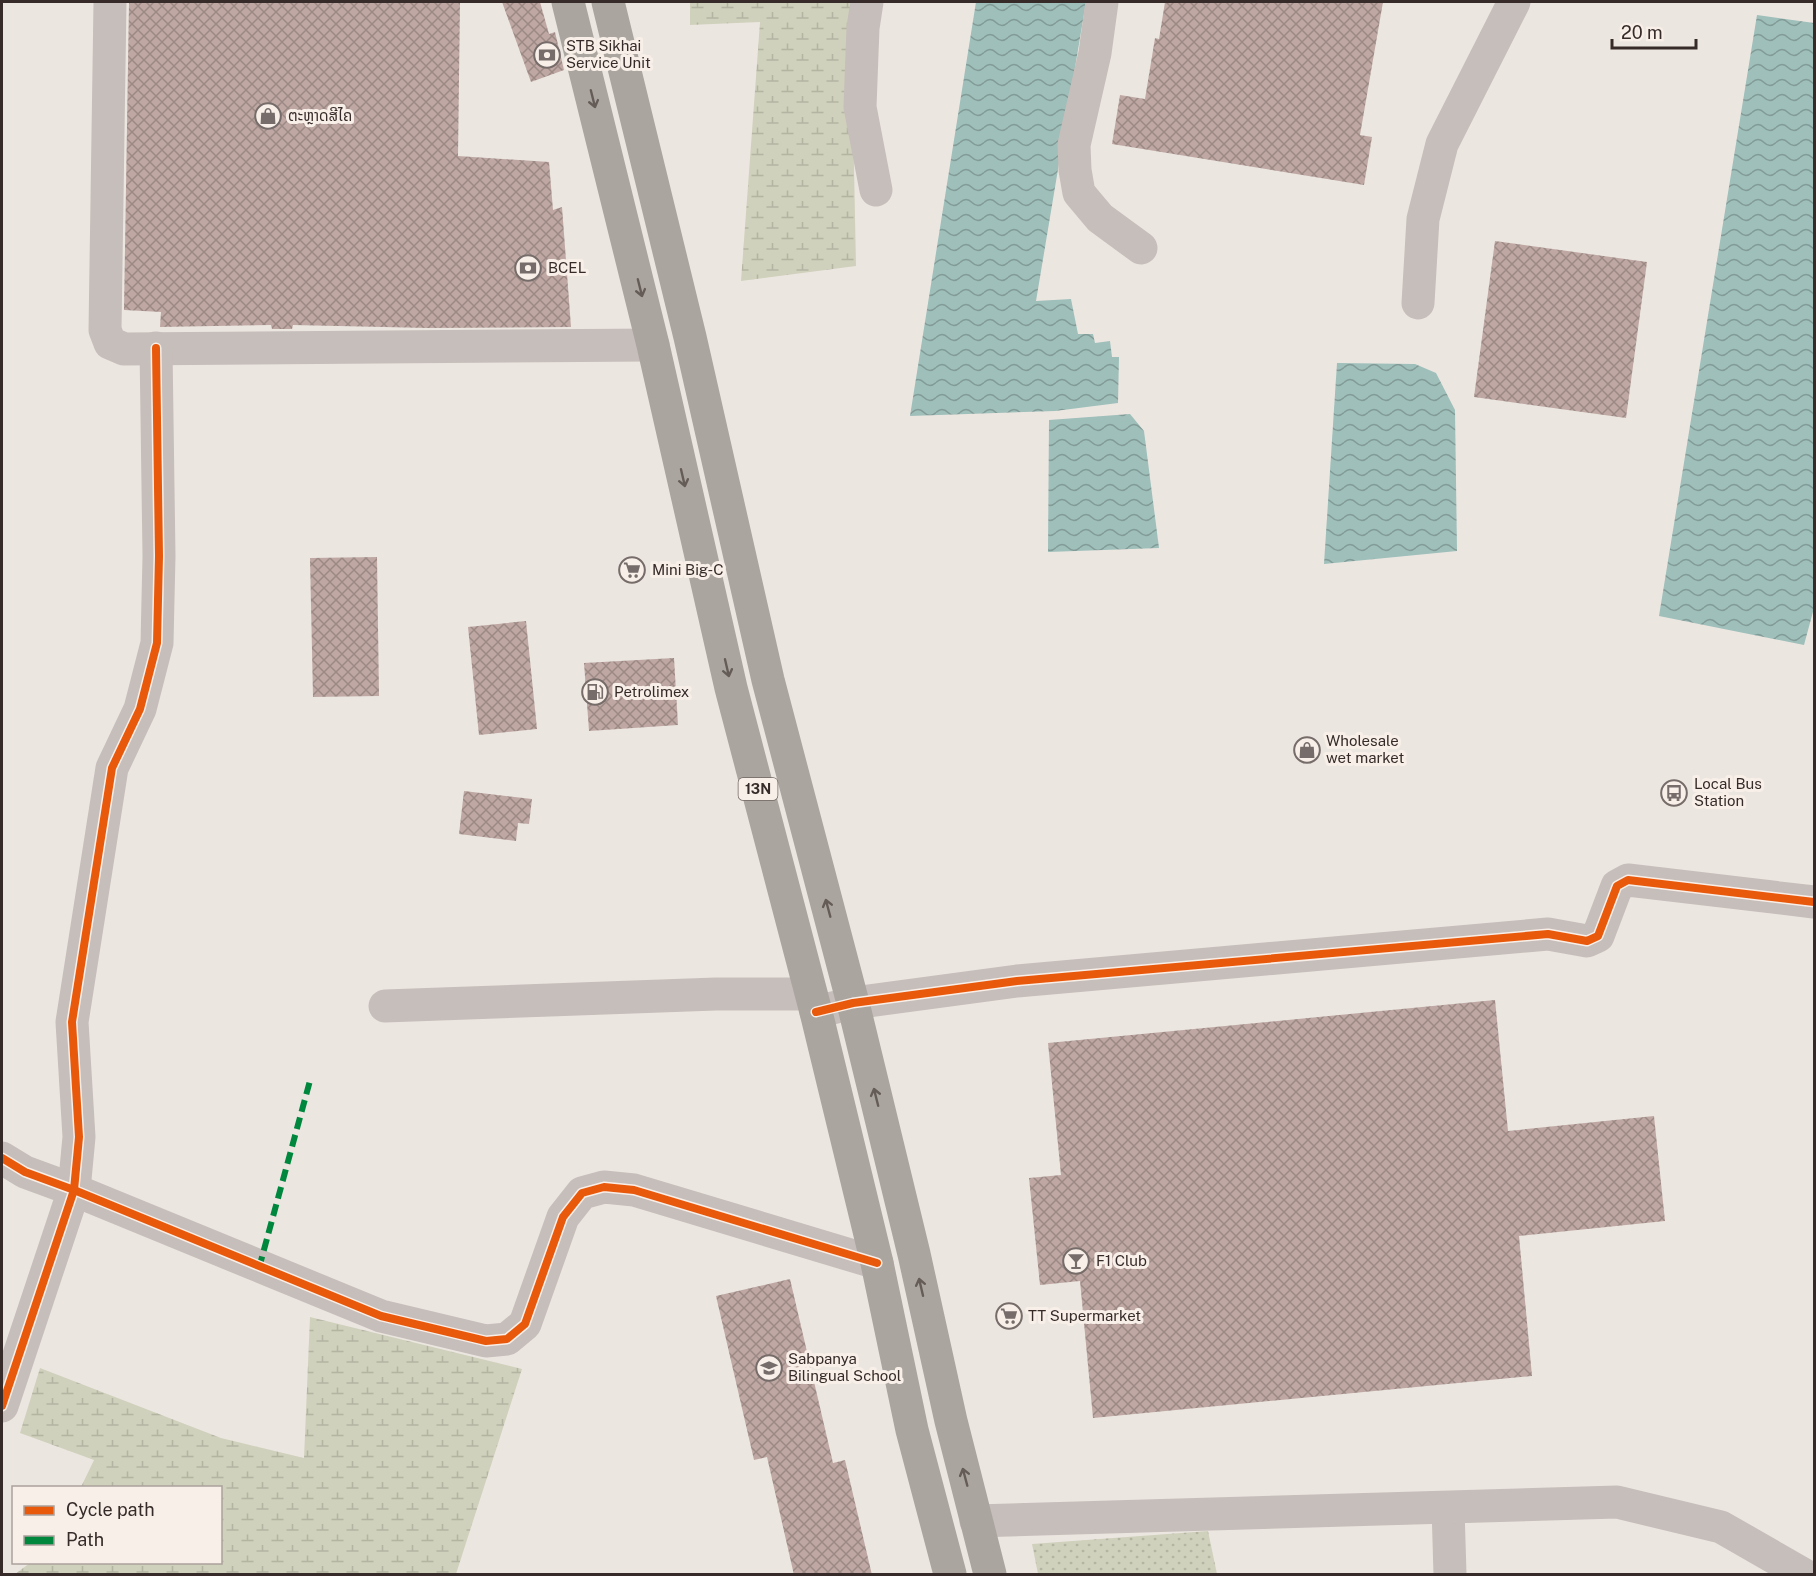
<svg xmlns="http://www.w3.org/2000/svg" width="1816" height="1576" viewBox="0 0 1816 1576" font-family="'Public Sans','Noto Sans Lao',sans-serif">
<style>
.grass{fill:url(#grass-dots)}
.wetland{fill:url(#wetland-marsh)}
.water{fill:url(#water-waves)}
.building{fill:url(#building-cross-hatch)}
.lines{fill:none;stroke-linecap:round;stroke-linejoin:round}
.minor{stroke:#c6beba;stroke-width:33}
.highway{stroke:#aba5a0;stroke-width:33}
.quiet{stroke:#00873e;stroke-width:6;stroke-dasharray:12 6;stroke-linecap:butt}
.cycleway-casing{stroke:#f9efe9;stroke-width:11}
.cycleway{stroke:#e8590c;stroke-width:8}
.oneway{stroke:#655c58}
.labels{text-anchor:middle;stroke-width:6;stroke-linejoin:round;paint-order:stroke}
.shield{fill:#f9efe9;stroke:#706662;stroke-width:1.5}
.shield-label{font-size:14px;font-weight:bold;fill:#362b28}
.poi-label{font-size:15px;fill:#362b28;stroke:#f9efe9;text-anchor:start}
</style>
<defs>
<pattern id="grass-dots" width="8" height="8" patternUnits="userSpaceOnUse" patternTransform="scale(1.5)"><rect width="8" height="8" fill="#d0d1bc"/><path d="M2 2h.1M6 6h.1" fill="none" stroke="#b3b4a2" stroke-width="1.8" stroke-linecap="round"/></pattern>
<pattern id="wetland-marsh" width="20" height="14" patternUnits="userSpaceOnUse" patternTransform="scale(1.5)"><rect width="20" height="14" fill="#d0d1bc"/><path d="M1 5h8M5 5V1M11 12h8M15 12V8" fill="none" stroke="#b3b4a2"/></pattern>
<pattern id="water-waves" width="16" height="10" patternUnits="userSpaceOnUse" patternTransform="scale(1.5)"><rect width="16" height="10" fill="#9ebfba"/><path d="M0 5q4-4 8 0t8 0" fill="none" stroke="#829b97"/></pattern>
<pattern id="building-cross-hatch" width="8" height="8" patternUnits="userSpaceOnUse" patternTransform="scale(1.5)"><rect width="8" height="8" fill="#bfa8a3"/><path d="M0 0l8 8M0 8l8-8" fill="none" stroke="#9c8985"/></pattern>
</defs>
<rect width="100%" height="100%" fill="#ece6e1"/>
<path class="grass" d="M1208,1531L1217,1574H1038L1032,1544Z"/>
<g class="wetland">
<path d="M690,2H859L852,67L856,266L741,281L760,22L690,25Z"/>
<path d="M310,1317L522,1369L456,1574H15L30,1563L220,1562V1488L81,1487L94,1460L20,1433L40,1368L221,1438L304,1458Z"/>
</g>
<g class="water">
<path d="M976,2H1086L1036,301L1071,299L1078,334H1093L1095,343L1110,341L1112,357H1119L1118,403L1055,411L910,416Z"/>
<path d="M1757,15L1814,23V472L1813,484H1814V608L1804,645L1659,616Z"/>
<path d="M1337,363L1415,364L1436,373L1455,410L1457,551L1324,564Z"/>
<path d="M1130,414L1144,431L1159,548L1048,552L1049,420Z"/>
</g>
<g class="building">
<path d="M129,2H460L458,156L549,162L553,210L562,207L571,327L428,328L293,325L292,329H272L271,325L160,327L161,312L124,310Z"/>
<path d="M502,2H540L549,34L555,32L564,70L531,82Z"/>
<path d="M1165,2H1383L1360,135L1372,137L1364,185L1112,144L1120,95L1145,99L1155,38L1159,39Z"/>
<path d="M1495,241L1647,262L1626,418L1474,397Z"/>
<path d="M377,557L379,696L313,697L310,558Z"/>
<path d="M526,621L537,729L479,735L468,627Z"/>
<path d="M674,658L678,725L589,731L584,663Z"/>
<path d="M464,791L532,799L529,824L518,823L516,841L459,834Z"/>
<path d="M1495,1000L1508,1131L1654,1116L1665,1221L1519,1236L1532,1376L1093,1418L1080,1281L1040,1285L1029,1178L1061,1175L1048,1043Z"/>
<path d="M790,1279L833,1463L845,1460L872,1575H794L767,1457L754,1460L716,1296Z"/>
</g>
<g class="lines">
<g class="minor">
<path d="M110,2L105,330L110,343L124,349L653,345"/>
<path d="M867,2L863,28L860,107L876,190"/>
<path d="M1102,2L1095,53L1074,145L1075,170L1079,193L1100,218L1141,248"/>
<path d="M1418,303L1423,219L1442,144L1514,2"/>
<path d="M385,1006L716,994H810"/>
<path d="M816,1012L853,1003L1017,981L1548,934L1587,941L1598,936L1617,886L1628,880L1814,902"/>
<path d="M2,1158L25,1172L74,1190L381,1316L486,1341L507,1339L525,1324L563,1217L582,1193L604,1187L634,1190L877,1263"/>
<path d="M2,1406L74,1190L79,1137L72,1022L112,768L140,709L157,643L159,556L156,348"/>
<path d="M1448,1508L1450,1574"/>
<path d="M976,1521L1617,1502L1721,1527L1803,1574"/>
</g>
<g class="highway">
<path d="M568,2L653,345L731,688L816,1012L877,1263L912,1430L950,1574"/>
<path d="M608,2L690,337L768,680L853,1003L914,1254L951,1421L990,1574"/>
</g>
<path class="quiet" d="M259,1268L311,1077"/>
<g class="cycleway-casing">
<g id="cycleway">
<path d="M816,1012L853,1003L1017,981L1548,934L1587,941L1598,936L1617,886L1628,880L1814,902"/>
<path d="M2,1158L25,1172L74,1190L381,1316L486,1341L507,1339L525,1324L563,1217L582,1193L604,1187L634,1190L877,1263"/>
<path d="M2,1406L74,1190L79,1137L72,1022L112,768L140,709L157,643L159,556L156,348"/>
</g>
</g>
<use href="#cycleway" class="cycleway"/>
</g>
<defs><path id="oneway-shaft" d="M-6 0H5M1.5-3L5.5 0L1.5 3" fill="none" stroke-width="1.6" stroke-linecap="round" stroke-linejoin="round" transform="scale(1.5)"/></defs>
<g class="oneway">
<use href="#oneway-shaft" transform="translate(593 99) rotate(76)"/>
<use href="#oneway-shaft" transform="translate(640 288) rotate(76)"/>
<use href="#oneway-shaft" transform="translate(683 478) rotate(77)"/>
<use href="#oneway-shaft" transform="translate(727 668) rotate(77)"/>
<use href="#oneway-shaft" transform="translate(828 908) rotate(-105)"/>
<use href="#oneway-shaft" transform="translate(876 1097) rotate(-104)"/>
<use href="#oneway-shaft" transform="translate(921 1287) rotate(-103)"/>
<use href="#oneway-shaft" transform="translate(965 1477) rotate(-105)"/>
</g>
<defs>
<g id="bank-ring" transform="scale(1.35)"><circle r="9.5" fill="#f9efe9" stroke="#766c69" stroke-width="1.5"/><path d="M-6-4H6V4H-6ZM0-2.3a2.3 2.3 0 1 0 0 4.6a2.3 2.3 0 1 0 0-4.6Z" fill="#766c69"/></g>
<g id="shop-ring" transform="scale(1.35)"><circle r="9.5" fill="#f9efe9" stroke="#766c69" stroke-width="1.5"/><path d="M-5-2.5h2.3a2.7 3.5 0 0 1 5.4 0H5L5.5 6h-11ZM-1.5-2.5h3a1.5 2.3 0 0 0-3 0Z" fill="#766c69"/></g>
<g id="supermarket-ring" transform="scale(1.35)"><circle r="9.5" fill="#f9efe9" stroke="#766c69" stroke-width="1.5"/><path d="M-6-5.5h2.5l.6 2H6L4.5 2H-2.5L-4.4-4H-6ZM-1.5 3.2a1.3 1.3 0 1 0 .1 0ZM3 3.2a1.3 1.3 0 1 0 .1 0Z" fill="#766c69"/></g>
<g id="fuel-ring" transform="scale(1.35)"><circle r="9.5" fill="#f9efe9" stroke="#766c69" stroke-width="1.5"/><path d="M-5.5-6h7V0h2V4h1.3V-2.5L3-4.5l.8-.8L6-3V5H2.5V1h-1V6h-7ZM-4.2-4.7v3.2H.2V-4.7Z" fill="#766c69"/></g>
<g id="bus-ring" transform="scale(1.35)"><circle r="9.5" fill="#f9efe9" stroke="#766c69" stroke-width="1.5"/><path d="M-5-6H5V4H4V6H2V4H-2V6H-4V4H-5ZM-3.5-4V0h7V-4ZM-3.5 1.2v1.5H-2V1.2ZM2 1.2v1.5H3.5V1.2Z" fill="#766c69"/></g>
<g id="bar-ring" transform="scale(1.35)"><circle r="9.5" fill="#f9efe9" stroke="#766c69" stroke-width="1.5"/><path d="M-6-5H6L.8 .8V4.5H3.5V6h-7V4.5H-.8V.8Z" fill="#766c69"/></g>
<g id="school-ring" transform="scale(1.35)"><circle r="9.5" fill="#f9efe9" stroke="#766c69" stroke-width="1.5"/><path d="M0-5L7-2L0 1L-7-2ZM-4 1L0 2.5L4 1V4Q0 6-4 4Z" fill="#766c69"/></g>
</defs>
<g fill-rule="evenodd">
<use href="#bank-ring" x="547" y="55"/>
<use href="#shop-ring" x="268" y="116"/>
<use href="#bank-ring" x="528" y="268"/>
<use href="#supermarket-ring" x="632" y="570"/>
<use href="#fuel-ring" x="595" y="692"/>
<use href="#shop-ring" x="1307" y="750"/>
<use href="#bus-ring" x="1674" y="793"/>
<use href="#bar-ring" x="1076" y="1261"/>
<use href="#supermarket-ring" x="1009" y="1316"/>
<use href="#school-ring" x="769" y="1368"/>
</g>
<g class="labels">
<rect class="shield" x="738.5" y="778" width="39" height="22" rx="4.5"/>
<g class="shield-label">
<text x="758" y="794">13N</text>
</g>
<g class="poi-label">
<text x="566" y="51">STB Sikhai<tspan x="566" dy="17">Service Unit</tspan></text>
<text x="288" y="121">ຕະຫຼາດສີໄຄ</text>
<text x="548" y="273">BCEL</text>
<text x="652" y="575">Mini Big-C</text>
<text x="614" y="697">Petrolimex</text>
<text x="1326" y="746">Wholesale<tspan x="1326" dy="17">wet market</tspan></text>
<text x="1694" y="789">Local Bus<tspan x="1694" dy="17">Station</tspan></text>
<text x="1096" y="1266">F1 Club</text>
<text x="1028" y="1321">TT Supermarket</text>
<text x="788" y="1364">Sabpanya<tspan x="788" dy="17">Bilingual School</tspan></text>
</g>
</g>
<rect width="1816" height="1576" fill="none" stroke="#362b28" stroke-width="6"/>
<rect x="12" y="1486" width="210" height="78" fill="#f9efe9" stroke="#aba19c" stroke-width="1.5"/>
<rect x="24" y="1506" width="30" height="9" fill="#e8590c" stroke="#aba19c" stroke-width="1.5"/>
<text x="66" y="1516" font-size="18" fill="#362b28">Cycle path</text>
<rect x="24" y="1536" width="30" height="9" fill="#00873e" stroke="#aba19c" stroke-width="1.5"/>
<text x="66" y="1546" font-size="18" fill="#362b28">Path</text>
<path d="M1612 39v9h84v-9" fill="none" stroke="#362b28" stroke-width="3"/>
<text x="1621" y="39" font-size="18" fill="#362b28" stroke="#f9efe9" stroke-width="4.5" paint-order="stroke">20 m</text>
</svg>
